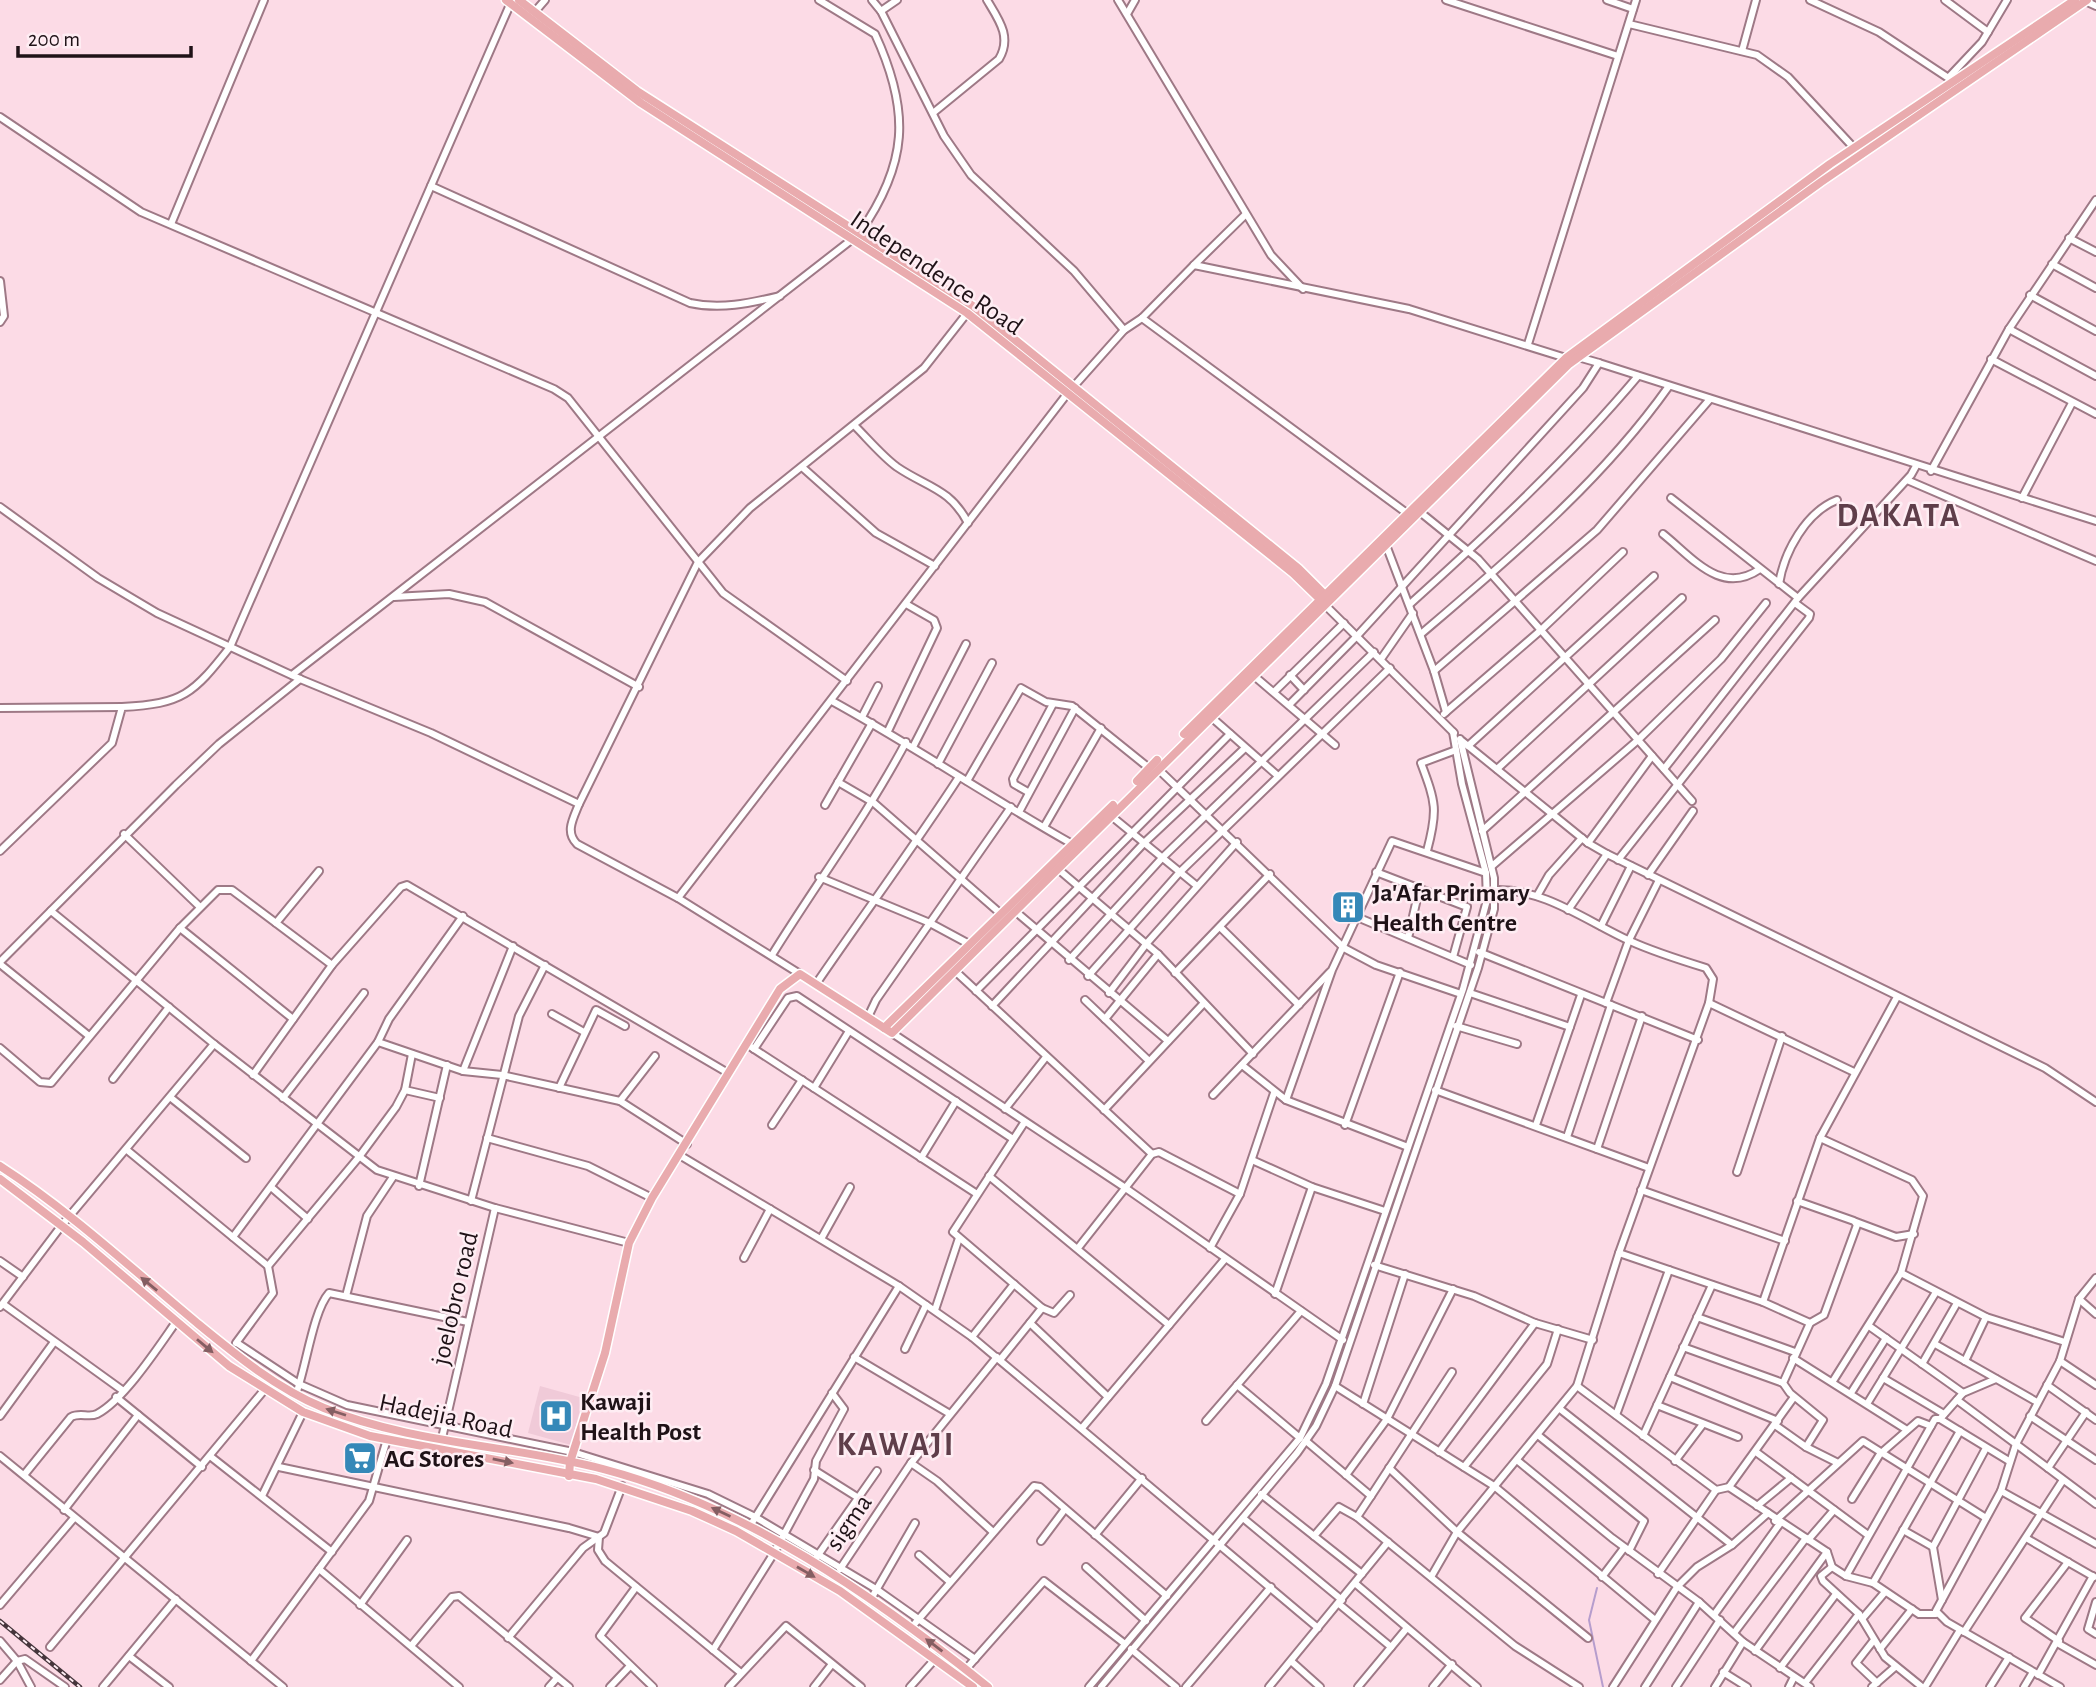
<svg xmlns="http://www.w3.org/2000/svg" width="2096" height="1687" viewBox="0 0 2096 1687" font-family="'Alegreya Sans',sans-serif">
<style>
.built{fill:#f0cad8}
.lines{fill:none;stroke-linecap:round;stroke-linejoin:round}
.stream{stroke:#b69dcd;stroke-width:2}
.minor-casing{stroke:#9e7986;stroke-width:10}
.major-casing{stroke:#fff;stroke-width:11}
.minor{stroke:#fff;stroke-width:6}
.major{stroke:#e9abae;stroke-width:8}
.rail-casing{stroke:#46363c;stroke-width:4.5}
.rail{stroke:#feedf3;stroke-width:2;stroke-dasharray:5;stroke-linecap:butt}
.oneway{fill:#845e62}
.labels{text-anchor:middle;stroke-width:5;stroke-linejoin:round;paint-order:stroke}
.street-label{font-size:26px;fill:#1f1217;stroke:#feedf3}
.poi-label{font-size:26px;font-weight:bold;fill:#1f1217;stroke:#feedf3;text-anchor:start}
.district-label{font-size:33px;font-weight:bold;letter-spacing:2px;fill:#5f3e4a;stroke:#feedf3}
</style>
<rect width="100%" height="100%" fill="#fcdbe6"/>
<path class="built" d="M540,1386L583,1398L571,1445L528,1433Z"/>
<g class="lines">
<path class="stream" d="M1597,1588L1589,1620L1603,1687"/>
<g class="minor-casing">
<g id="minor">
<path d="M872,0L881,11L944,136L971,175L1074,271L1124,330"/>
<path d="M1118,0L1271,255L1303,289"/>
<path d="M1446,0L1618,56"/>
<path d="M1607,0L1633,9"/>
<path d="M1810,0L1879,32L1956,83"/>
<path d="M1945,0L1988,32"/>
<path d="M2085,1L2096,6"/>
<path d="M881,11L897,0"/>
<path d="M1127,14L1135,0"/>
<path d="M532,15L545,0"/>
<path d="M1629,24L1757,55L1788,77L1854,148"/>
<path d="M1742,51L1756,0"/>
<path d="M1949,77L1982,42L2007,0"/>
<path d="M933,113L999,59C1012,37 999,20 987,0"/>
<path d="M0,117L141,212L554,389L568,398L723,593L847,681"/>
<path d="M431,186L690,303C721,310 750,303 780,296"/>
<path d="M171,224L264,0"/>
<path d="M2069,238L2096,252"/>
<path d="M2052,264L2096,288"/>
<path d="M1194,265L1245,215"/>
<path d="M2030,295L2096,331"/>
<path d="M1142,318L1408,514"/>
<path d="M0,322L4,316L0,281"/>
<path d="M2009,329L2096,376"/>
<path d="M1528,344L1636,0"/>
<path d="M1991,359L2096,414"/>
<path d="M854,425C868,439 882,456 897,467C926,487 950,488 968,523"/>
<path d="M802,467L876,533L935,566"/>
<path d="M1931,471L2009,329L2096,200"/>
<path d="M1907,480L2096,561"/>
<path d="M1671,498L1798,598"/>
<path d="M2022,498L2072,403"/>
<path d="M0,507L98,578L157,613L300,679L431,733L579,804"/>
<path d="M1420,512L1478,559L1692,801"/>
<path d="M1663,534C1693,558 1721,596 1760,569"/>
<path d="M1386,545L1434,671L1446,712L1444,714"/>
<path d="M1779,584C1784,552 1806,512 1837,500"/>
<path d="M394,597L449,594L485,602L639,687"/>
<path d="M1410,604C1490,532 1569,458 1638,376"/>
<path d="M1325,605L1454,733"/>
<path d="M1421,634C1510,558 1601,482 1669,386"/>
<path d="M1381,659L1413,613"/>
<path d="M1434,671L1597,530L1710,399"/>
<path d="M292,675L859,234C908,164 911,112 875,34L819,0"/>
<path d="M1253,675L1335,745"/>
<path d="M1290,675L1304,690"/>
<path d="M1274,692L1344,623"/>
<path d="M832,701C914,746 992,799 1074,845"/>
<path d="M1289,705L1357,636L1583,388L1599,363"/>
<path d="M0,708L122,707"/>
<path d="M1446,712L1541,630L1623,552"/>
<path d="M1210,716L1278,776"/>
<path d="M862,717L878,686"/>
<path d="M888,731L937,628L934,620L906,604"/>
<path d="M1462,741L1588,843L1607,854L2045,1068L2096,1102"/>
<path d="M1468,746L1654,576"/>
<path d="M913,747L966,644"/>
<path d="M938,764L992,663"/>
<path d="M1157,768L1344,948L1376,965L1461,994"/>
<path d="M1497,769L1682,598"/>
<path d="M1664,769L1798,598L1911,475L1916,466"/>
<path d="M967,781L1021,688L1046,702L1072,706L1149,768"/>
<path d="M838,782L874,803L1001,914"/>
<path d="M1028,792L1014,784L1013,779L1053,704"/>
<path d="M825,805L872,723"/>
<path d="M1019,812L1075,708"/>
<path d="M1110,815L1197,886"/>
<path d="M1044,827L1101,728"/>
<path d="M1482,831L1715,620"/>
<path d="M124,834L200,907"/>
<path d="M1588,843L1652,756"/>
<path d="M0,851L112,743L122,707C183,704 193,694 230,647L512,0"/>
<path d="M1427,851C1438,810 1436,803 1421,763L1456,750"/>
<path d="M1618,860L1809,618L1810,614L1795,603"/>
<path d="M1492,866L1638,740L1721,659L1766,603"/>
<path d="M1058,869L1158,954L1253,1054"/>
<path d="M1376,872L1467,907L1453,957"/>
<path d="M1648,875L1693,811"/>
<path d="M819,877L930,923L969,944"/>
<path d="M1494,890C1544,888 1586,921 1630,941C1654,952 1680,960 1706,968L1713,979L1709,1003"/>
<path d="M1537,896L1549,875L1582,838"/>
<path d="M678,898L1067,394L1124,330L1142,318L1194,265L1409,309L1566,358L1578,357L1599,363L2096,521"/>
<path d="M1568,910L1607,854"/>
<path d="M51,911L214,1044L377,1170L495,1208L629,1243"/>
<path d="M1015,911L1168,1041"/>
<path d="M1357,917L1471,965"/>
<path d="M276,923L319,871"/>
<path d="M1601,926L1631,866"/>
<path d="M1220,927L1299,1005"/>
<path d="M180,928L293,1019"/>
<path d="M1408,938L1419,890"/>
<path d="M1479,952L1698,1040"/>
<path d="M772,955C816,884 866,817 906,742"/>
<path d="M1069,960L1162,858L1374,652"/>
<path d="M0,962L176,785L219,744L300,679"/>
<path d="M0,964L89,1036"/>
<path d="M954,970L1152,1154"/>
<path d="M1175,973L1270,874"/>
<path d="M800,974L678,898L577,844C565,832 573,819 579,804L698,562L750,508L924,368L968,312"/>
<path d="M1088,976L1179,873L1390,668"/>
<path d="M816,984C863,915 913,848 959,777"/>
<path d="M976,991L1230,734"/>
<path d="M1109,993L1147,943L1237,842"/>
<path d="M1470,993L1570,1027"/>
<path d="M1085,1000L1149,1061"/>
<path d="M1606,1003L1629,940L1659,880"/>
<path d="M992,1006L1144,843L1245,748"/>
<path d="M552,1014L584,1032"/>
<path d="M868,1017L876,1000L1011,807"/>
<path d="M1105,1019L1158,954"/>
<path d="M1456,1026L1517,1044"/>
<path d="M892,1033L1124,1187L1343,1340"/>
<path d="M378,1042L463,1071L502,1075L620,1101L687,1144"/>
<path d="M751,1047L977,1194"/>
<path d="M0,1048L40,1082L51,1083L180,928L218,890H232L332,965"/>
<path d="M754,1049L788,998L797,996L1013,1139"/>
<path d="M1242,1065L1286,1100L1408,1147"/>
<path d="M463,1071L513,946"/>
<path d="M253,1075L332,965L401,887L407,885L728,1073"/>
<path d="M113,1079L169,1007"/>
<path d="M559,1088L596,1010L625,1026"/>
<path d="M814,1088L849,1031"/>
<path d="M405,1090L440,1098"/>
<path d="M1435,1090L1649,1168"/>
<path d="M1213,1095L1330,972"/>
<path d="M170,1097L246,1158"/>
<path d="M283,1098L364,993"/>
<path d="M1286,1100L1332,970L1392,841L1486,873"/>
<path d="M620,1101L655,1056"/>
<path d="M1005,1109L1046,1057"/>
<path d="M1104,1110L1203,1004"/>
<path d="M1024,1123L953,1232L1042,1308L1054,1313L1070,1295"/>
<path d="M772,1125L802,1080"/>
<path d="M1345,1125L1400,972"/>
<path d="M1536,1125L1581,995"/>
<path d="M1567,1137L1611,1005"/>
<path d="M487,1138L588,1166L652,1198"/>
<path d="M1597,1149L1642,1016"/>
<path d="M127,1150L268,1266L273,1293L236,1343"/>
<path d="M681,1156L899,1286L972,1337L1318,1628"/>
<path d="M921,1158L956,1101"/>
<path d="M1252,1160L1312,1187L1385,1211"/>
<path d="M1737,1172L1782,1036"/>
<path d="M989,1176L1169,1325"/>
<path d="M419,1186L447,1065"/>
<path d="M271,1187L308,1219"/>
<path d="M1641,1190L1785,1241"/>
<path d="M471,1201L519,1016L545,965"/>
<path d="M1797,1201L1854,1221L1857,1225L1824,1315L1810,1323L1783,1383L1790,1393L1823,1420L1806,1447"/>
<path d="M1856,1222L1896,1237L1914,1234"/>
<path d="M233,1237L378,1042L389,1019L463,916"/>
<path d="M821,1239L850,1187"/>
<path d="M1078,1248L1152,1154L1159,1152L1240,1194"/>
<path d="M1210,1248L1240,1194L1274,1093"/>
<path d="M1619,1253L1763,1302L1810,1323"/>
<path d="M744,1258L770,1209"/>
<path d="M0,1261L23,1277"/>
<path d="M1374,1265L1474,1296L1535,1323L1593,1340"/>
<path d="M268,1266L359,1157L396,1107L405,1090L412,1054"/>
<path d="M1901,1273L1986,1317L2065,1342"/>
<path d="M1275,1294L1312,1187"/>
<path d="M346,1296L367,1216L393,1177"/>
<path d="M2079,1299L2096,1314"/>
<path d="M1763,1302L1820,1138"/>
<path d="M3,1304L122,1390"/>
<path d="M0,1307L62,1225L214,1044"/>
<path d="M935,1310L959,1238"/>
<path d="M1697,1317L1795,1352"/>
<path d="M1030,1323L1108,1397"/>
<path d="M1869,1326L1963,1393"/>
<path d="M972,1337L1014,1284"/>
<path d="M237,1343L299,1384L347,1405L573,1452L708,1494L755,1517L876,1589L975,1659"/>
<path d="M1935,1344L2037,1402"/>
<path d="M1683,1347L1783,1383"/>
<path d="M905,1349L926,1305"/>
<path d="M854,1357L950,1414"/>
<path d="M1793,1358L1907,1430"/>
<path d="M1000,1360L1042,1308"/>
<path d="M1965,1361L1986,1317"/>
<path d="M2060,1361L2096,1385"/>
<path d="M1922,1364L1957,1303"/>
<path d="M1670,1377L1778,1421"/>
<path d="M1883,1378L1944,1414"/>
<path d="M1833,1381L1901,1273L1923,1196L1912,1180L1820,1138L1897,997"/>
<path d="M1237,1385L1300,1438"/>
<path d="M2047,1385L2096,1420"/>
<path d="M1335,1386L1494,1486L1654,1619"/>
<path d="M1577,1386L1716,1490L1729,1487L1794,1397"/>
<path d="M1851,1393L1886,1338"/>
<path d="M296,1394C306,1368 313,1311 329,1293L468,1322"/>
<path d="M116,1397L202,1467"/>
<path d="M1957,1400L2096,1504"/>
<path d="M1363,1404L1405,1274"/>
<path d="M1867,1404L1936,1292"/>
<path d="M1657,1405L1738,1437"/>
<path d="M1560,1409L1732,1545"/>
<path d="M1616,1415L1669,1270"/>
<path d="M0,1416L54,1342"/>
<path d="M2030,1416L2096,1460"/>
<path d="M1940,1419L2009,1461"/>
<path d="M1206,1421L1301,1311"/>
<path d="M1775,1425L1806,1447L1838,1463"/>
<path d="M1082,1428L1225,1259"/>
<path d="M1539,1436L1644,1521L1629,1551"/>
<path d="M1643,1436L1712,1285"/>
<path d="M442,1438L495,1208"/>
<path d="M1306,1441L1371,1496L1357,1517L1515,1646L1579,1687"/>
<path d="M1439,1452L1535,1323"/>
<path d="M1756,1452L1868,1535"/>
<path d="M0,1456L283,1687"/>
<path d="M210,1456L332,1552"/>
<path d="M1518,1461L1612,1538L1699,1602L1743,1642L1810,1687"/>
<path d="M1675,1461L1703,1424"/>
<path d="M911,1463L937,1481L993,1532"/>
<path d="M279,1467L569,1528L599,1537L598,1550L605,1561L741,1673"/>
<path d="M1464,1467L1547,1364L1558,1329"/>
<path d="M1389,1468L1457,1532L1588,1638"/>
<path d="M2048,1468L2086,1412"/>
<path d="M814,1470L857,1497"/>
<path d="M24,1475L71,1417C80,1412 89,1418 97,1414C124,1400 159,1346 176,1322"/>
<path d="M1346,1475L1387,1419L1453,1289"/>
<path d="M1729,1487L1827,1552L1832,1567L1846,1576L1873,1583L1919,1614H1936"/>
<path d="M2001,1491L2096,1544"/>
<path d="M1261,1494L1362,1574"/>
<path d="M262,1496L303,1412"/>
<path d="M1371,1496L1452,1372"/>
<path d="M1852,1499L1880,1454L1918,1421L1931,1426"/>
<path d="M1757,1506L1791,1478"/>
<path d="M64,1510L138,1415"/>
<path d="M1243,1518L1342,1600"/>
<path d="M1775,1521L1863,1441L1986,1518"/>
<path d="M750,1526L899,1286"/>
<path d="M1903,1530L1933,1547"/>
<path d="M1095,1535L1142,1478"/>
<path d="M1314,1536L1339,1507L1357,1517"/>
<path d="M2026,1538L2094,1577"/>
<path d="M1808,1540L1834,1510"/>
<path d="M1041,1541L1065,1509"/>
<path d="M919,1555L950,1582"/>
<path d="M816,1558L877,1471"/>
<path d="M1086,1567L1146,1621"/>
<path d="M1832,1567L1821,1576L1823,1581L1859,1614L1885,1657L1922,1687"/>
<path d="M319,1569L459,1687"/>
<path d="M840,1569L911,1463L997,1357"/>
<path d="M1658,1574L1716,1490"/>
<path d="M1846,1576L1935,1419H1940L1963,1393L1996,1379"/>
<path d="M1431,1577L1457,1532L1577,1386L1619,1253L1709,1003L1854,1072"/>
<path d="M1602,1577L1624,1548"/>
<path d="M1873,1583L1960,1431"/>
<path d="M1356,1584L1477,1687"/>
<path d="M636,1587L600,1636L653,1687"/>
<path d="M871,1599L915,1523"/>
<path d="M1942,1600L1933,1547L1986,1448"/>
<path d="M2096,1602L2088,1629L2096,1634"/>
<path d="M1339,1604L1391,1647"/>
<path d="M0,1605L74,1518"/>
<path d="M360,1605L407,1540"/>
<path d="M1714,1615L1781,1522"/>
<path d="M1862,1619L1885,1592"/>
<path d="M911,1628L1034,1486L1040,1487L1167,1596"/>
<path d="M1964,1632L2063,1480"/>
<path d="M1734,1633L1806,1538"/>
<path d="M508,1638L583,1548L604,1533L622,1486"/>
<path d="M1874,1640L1856,1663L1877,1683"/>
<path d="M0,1641L17,1661L31,1687"/>
<path d="M2059,1641L2025,1618L2068,1562"/>
<path d="M2057,1643L2096,1665"/>
<path d="M411,1646L452,1597L459,1596L569,1687"/>
<path d="M50,1647L265,1389"/>
<path d="M1131,1649L1176,1687"/>
<path d="M1880,1649L1912,1609"/>
<path d="M713,1650L774,1553L814,1479L816,1461L844,1409L832,1393"/>
<path d="M1755,1651L1827,1552"/>
<path d="M129,1656L169,1687"/>
<path d="M251,1661L369,1501L387,1439"/>
<path d="M1291,1661L1320,1687"/>
<path d="M1780,1668L1836,1594"/>
<path d="M966,1669L1044,1581L1125,1644"/>
<path d="M1723,1672L1747,1687"/>
<path d="M2038,1675L2093,1576"/>
<path d="M0,1680L17,1661L25,1659L65,1687"/>
<path d="M1805,1683L1859,1614"/>
<path d="M103,1687L176,1599"/>
<path d="M549,1687L557,1678"/>
<path d="M610,1687L629,1667"/>
<path d="M729,1687L786,1626L861,1687"/>
<path d="M814,1687L832,1664"/>
<path d="M910,1687L936,1658"/>
<path d="M1089,1687L1300,1438L1326,1384L1463,989L1487,900L1486,873L1462,784L1453,732"/>
<path d="M1101,1687L1297,1453L1316,1426L1335,1386L1478,968L1494,909V878L1460,739"/>
<path d="M1186,1687L1271,1587"/>
<path d="M1269,1687L1388,1542"/>
<path d="M1358,1687L1407,1628"/>
<path d="M1433,1687L1452,1664"/>
<path d="M1613,1687L1677,1587L1697,1567L1732,1545L1768,1513"/>
<path d="M1645,1687L1699,1602"/>
<path d="M1676,1687L1720,1620"/>
<path d="M1715,1687L1743,1642"/>
<path d="M1789,1687L1794,1677"/>
<path d="M1872,1687L1895,1667"/>
<path d="M1925,1687L1960,1630"/>
<path d="M1990,1687L2009,1657"/>
<path d="M2024,1687L2033,1672"/>
<path d="M2060,1687L1947,1622L1936,1611L2001,1491L2016,1444L2060,1361L2079,1299L2096,1278"/>
</g>
</g>
<g class="major-casing">
<g id="major">
<path d="M506,0L641,103L967,313L1293,573L1323,602"/>
<path d="M519,0L637,91L973,306L1298,568L1326,596"/>
<path d="M1184,734L1566,358L1830,164L2075,0"/>
<path d="M1137,781L1157,760"/>
<path d="M884,1028L1113,805"/>
<path d="M0,1166C70,1211 133,1270 197,1323C236,1355 276,1388 324,1408C412,1444 512,1445 603,1469C747,1507 873,1595 988,1687"/>
<path d="M0,1179L83,1242L229,1366L303,1412L370,1436L596,1479L692,1511L736,1531L840,1591L973,1687"/>
<path d="M569,1476L570,1462L605,1353L629,1243L652,1198L780,989L800,974L892,1033L1569,364L1821,182L2087,0"/>
</g>
</g>
<use href="#minor" class="minor"/>
<use href="#major" class="major"/>
<g class="rail-casing">
<path id="rail" d="M0,1621L80,1687"/>
</g>
<use href="#rail" class="rail"/>
</g>
<defs><path id="oneway-solid" d="M-6-.8H1V-3.2L6.5 0L1 3.2V.8H-6Z" transform="scale(1.75)"/></defs>
<g class="oneway">
<use href="#oneway-solid" transform="translate(149 1284) rotate(-141)"/>
<use href="#oneway-solid" transform="translate(205 1346) rotate(40)"/>
<use href="#oneway-solid" transform="translate(336 1412) rotate(-162)"/>
<use href="#oneway-solid" transform="translate(503 1461) rotate(11)"/>
<use href="#oneway-solid" transform="translate(721 1512) rotate(-155)"/>
<use href="#oneway-solid" transform="translate(806 1572) rotate(30)"/>
<use href="#oneway-solid" transform="translate(934 1645) rotate(-143)"/>
</g>
<defs>
<g id="building-square" transform="scale(1.75)"><rect x="-9" y="-9" width="18" height="18" rx="4" fill="#3588b8" stroke="#feedf3"/><path d="M-4-6H4V6H1V3H-1V6H-4ZM-2.5-4.3h1.7v1.8h-1.7ZM.8-4.3h1.7v1.8H.8ZM-2.5-1h1.7V.8h-1.7ZM.8-1h1.7V.8H.8Z" fill="#fff"/></g>
<g id="hospital-square" transform="scale(1.75)"><rect x="-9" y="-9" width="18" height="18" rx="4" fill="#3588b8" stroke="#feedf3"/><path d="M-5-5h3v3.5h4V-5h3V5h-3V1.5h-4V5h-3Z" fill="#fff"/></g>
<g id="supermarket-square" transform="scale(1.75)"><rect x="-9" y="-9" width="18" height="18" rx="4" fill="#3588b8" stroke="#feedf3"/><path d="M-6-5.5h2.5l.6 2H6L4.5 2H-2.5L-4.4-4H-6ZM-1.5 3.2a1.3 1.3 0 1 0 .1 0ZM3 3.2a1.3 1.3 0 1 0 .1 0Z" fill="#fff"/></g>
</defs>
<g fill-rule="evenodd">
<use href="#building-square" x="1348" y="907"/>
<use href="#hospital-square" x="556" y="1416"/>
<use href="#supermarket-square" x="360" y="1458"/>
</g>
<g class="labels">
<g class="street-label">
<text transform="translate(937 272) rotate(34)" y="9">Independence Road</text>
<text transform="translate(454 1298) rotate(-77)" y="9">joelobro road</text>
<text transform="translate(446 1415) rotate(12)" y="9">Hadejia Road</text>
<text transform="translate(848 1522) rotate(-56)" y="9">sigma</text>
</g>
<g class="poi-label">
<text x="1372" y="901">Ja'Afar Primary<tspan x="1372" dy="30">Health Centre</tspan></text>
<text x="580" y="1410">Kawaji<tspan x="580" dy="30">Health Post</tspan></text>
<text x="384" y="1467">AG Stores</text>
</g>
<g class="district-label">
<text x="1899" y="526">DAKATA</text>
<text x="896" y="1455">KAWAJI</text>
</g>
</g>
<path d="M18 46v10h173v-10" fill="none" stroke="#1f1217" stroke-width="3.5"/>
<text x="28" y="46" font-size="21" fill="#1f1217" stroke="#feedf3" stroke-width="5" paint-order="stroke">200 m</text>
</svg>
